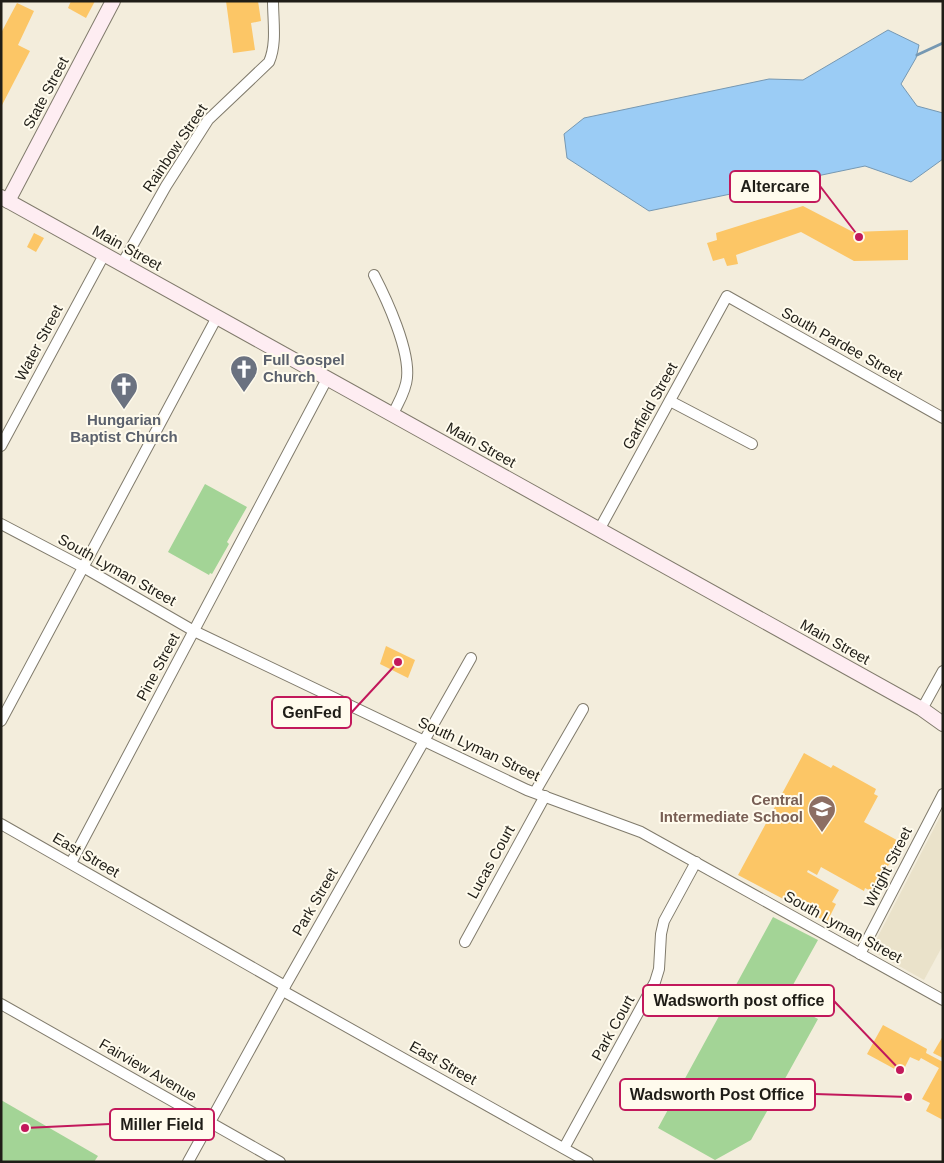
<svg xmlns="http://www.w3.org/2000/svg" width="944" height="1163" viewBox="0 0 944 1163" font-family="Arial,sans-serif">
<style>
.built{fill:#eae2ca}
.green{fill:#a3d496}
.water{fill:#9bccf5;stroke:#7698b2}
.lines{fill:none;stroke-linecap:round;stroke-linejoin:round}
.stream{stroke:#7698b2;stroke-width:3}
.building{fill:#fcc666}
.street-casing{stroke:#807b6c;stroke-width:12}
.secondary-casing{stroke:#807b6c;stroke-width:16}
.street{stroke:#fff;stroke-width:10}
.secondary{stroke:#feedf2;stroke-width:14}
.labels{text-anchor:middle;stroke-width:4;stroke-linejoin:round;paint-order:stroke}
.street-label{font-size:15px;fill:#1f1d17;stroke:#fffbed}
.worship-label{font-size:15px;font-weight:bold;fill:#5b616d;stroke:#fffbed;text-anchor:start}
.education-label{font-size:15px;font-weight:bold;fill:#785e54;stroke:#fffbed;text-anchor:end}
.leader{fill:none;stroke:#c2185b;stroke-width:2}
.callout-dot{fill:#c2185b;stroke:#fffbed;stroke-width:2}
.callout{fill:#fffbed;stroke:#c2185b;stroke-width:2}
.callout-label{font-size:16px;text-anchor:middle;font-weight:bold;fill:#1f1d17}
</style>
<rect width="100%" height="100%" fill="#f3eddc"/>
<path class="built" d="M943,811V945L924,980L876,953L872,948Z"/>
<g class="green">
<path d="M205,484L247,507L227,542L229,544L212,574L210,573L209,575L168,552Z"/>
<path d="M773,917L818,940L784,1001L818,1019L751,1140L715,1160L658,1128Z"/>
<path d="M1,1100L98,1156L94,1162H1Z"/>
</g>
<path class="water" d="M888,30L919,45L916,58L901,84L917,106L943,113V159L911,182L865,166L649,211L567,158L564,134L584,118L769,79L803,80Z"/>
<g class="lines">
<path class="stream" d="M917,55L943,43"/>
</g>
<g class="building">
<path d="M71,1H95L86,18L68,8Z"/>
<path d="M226,1H258L261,21L251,23L255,50L233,53Z"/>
<path d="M17,3L34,11L18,45L30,51L1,107V33Z"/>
<path d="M803,206L853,232L908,230V260L854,261L801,232L736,255L738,264L727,266L724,258L713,261L707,243L717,240L716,233Z"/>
<path d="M34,233L44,238L36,252L27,247Z"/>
<path d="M386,646L415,660L408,678L380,664Z"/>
<path d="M804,753L831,768L833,765L876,789L874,794L878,796L864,822L904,844L893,865L889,864L884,874L887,876L877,894L865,888L864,891L821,867L817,875L808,870L807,872L839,890L832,902L836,904L827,922L738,875Z"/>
<path d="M883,1025L927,1049L926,1053L943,1062V1120L926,1111L930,1103L922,1099L939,1068L921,1058L919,1061L910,1057L902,1073L867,1054Z"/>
<path d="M943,1036V1058L933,1053Z"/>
</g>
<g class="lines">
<g class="street-casing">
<g id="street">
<path d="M122,264L166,186L208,120L269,62C277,44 273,21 273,1"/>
<path d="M374,275C387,300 410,350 407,378C406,391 398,403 393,414"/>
<path d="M670,401L752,444"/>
<path d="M1,446L104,255"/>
<path d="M1,524L83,567L194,631L527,790L641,832L943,1000"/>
<path d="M599,530L727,296L943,418"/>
<path d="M922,709L943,671"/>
<path d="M1,721L217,317"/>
<path d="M535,792L583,709"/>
<path d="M1,824L285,986"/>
<path d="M71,863L327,379"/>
<path d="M465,942L545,796"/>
<path d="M860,954L943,794"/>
<path d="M283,991L588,1162"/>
<path d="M1,1004L280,1162"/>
<path d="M564,1148L655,982L659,969L661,934L664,921L696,862"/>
<path d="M188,1162L285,986L471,658"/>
</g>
</g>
<g class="secondary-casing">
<g id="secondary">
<path d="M1,197L922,709L943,724"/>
<path d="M8,201L113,1"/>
</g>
</g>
<use href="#street" class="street"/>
<use href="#secondary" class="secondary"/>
</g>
<defs>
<g id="church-pin" transform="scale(1.4375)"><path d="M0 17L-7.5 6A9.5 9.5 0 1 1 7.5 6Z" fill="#6b7280" stroke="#fffbed"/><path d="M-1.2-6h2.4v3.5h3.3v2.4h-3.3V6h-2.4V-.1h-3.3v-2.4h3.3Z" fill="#fff"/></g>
<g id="school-pin" transform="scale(1.4375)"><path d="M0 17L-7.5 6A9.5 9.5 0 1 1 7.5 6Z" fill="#8d6e63" stroke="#fffbed"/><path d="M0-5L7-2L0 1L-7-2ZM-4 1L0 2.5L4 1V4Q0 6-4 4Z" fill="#fff"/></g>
</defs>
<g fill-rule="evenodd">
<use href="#church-pin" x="244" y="369"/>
<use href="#church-pin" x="124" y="386"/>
<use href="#school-pin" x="822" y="809"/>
</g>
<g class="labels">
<g class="street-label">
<text transform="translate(46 93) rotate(-62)" y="5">State Street</text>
<text transform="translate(175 148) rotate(-56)" y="5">Rainbow Street</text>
<text transform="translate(127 248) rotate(29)" y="5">Main Street</text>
<text transform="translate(39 343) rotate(-62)" y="5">Water Street</text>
<text transform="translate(842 344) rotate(29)" y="5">South Pardee Street</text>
<text transform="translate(650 406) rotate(-61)" y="5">Garfield Street</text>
<text transform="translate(481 445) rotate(29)" y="5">Main Street</text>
<text transform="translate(117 570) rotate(29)" y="5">South Lyman Street</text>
<text transform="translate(835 642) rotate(29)" y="5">Main Street</text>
<text transform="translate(158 667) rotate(-62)" y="5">Pine Street</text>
<text transform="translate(479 749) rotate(25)" y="5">South Lyman Street</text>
<text transform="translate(86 855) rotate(30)" y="5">East Street</text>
<text transform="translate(491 862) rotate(-61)" y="5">Lucas Court</text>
<text transform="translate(888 867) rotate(-63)" y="5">Wright Street</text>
<text transform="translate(315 902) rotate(-60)" y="5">Park Street</text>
<text transform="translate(843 927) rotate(29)" y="5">South Lyman Street</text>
<text transform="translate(613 1028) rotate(-61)" y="5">Park Court</text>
<text transform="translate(443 1063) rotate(29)" y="5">East Street</text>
<text transform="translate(148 1070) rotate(30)" y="5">Fairview Avenue</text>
</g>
<g class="worship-label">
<text x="263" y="365">Full Gospel<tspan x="263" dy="17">Church</tspan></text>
<text x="124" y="425" text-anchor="middle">Hungarian<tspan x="124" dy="17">Baptist Church</tspan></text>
</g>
<g class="education-label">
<text x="803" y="805">Central<tspan x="803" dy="17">Intermediate School</tspan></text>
</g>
</g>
<path class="leader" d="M859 237L820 186M398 662L351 713M900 1070L834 1001M908 1097L815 1094M25 1128L110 1124"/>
<g class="callout-dot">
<circle cx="859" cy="237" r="5"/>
<circle cx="398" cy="662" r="5"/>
<circle cx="900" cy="1070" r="5"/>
<circle cx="908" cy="1097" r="5"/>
<circle cx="25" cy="1128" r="5"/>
</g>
<g class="callout">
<rect x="730" y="171" width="90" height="31" rx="5"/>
<rect x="272" y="697" width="79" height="31" rx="5"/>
<rect x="643" y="985" width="191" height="31" rx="5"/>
<rect x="620" y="1079" width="195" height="31" rx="5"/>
<rect x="110" y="1109" width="104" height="31" rx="5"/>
</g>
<g class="callout-label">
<text x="775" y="192">Altercare</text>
<text x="312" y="718">GenFed</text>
<text x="739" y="1006">Wadsworth post office</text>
<text x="717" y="1100">Wadsworth Post Office</text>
<text x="162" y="1130">Miller Field</text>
</g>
<rect width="944" height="1163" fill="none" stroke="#1f1d17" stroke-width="5"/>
</svg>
